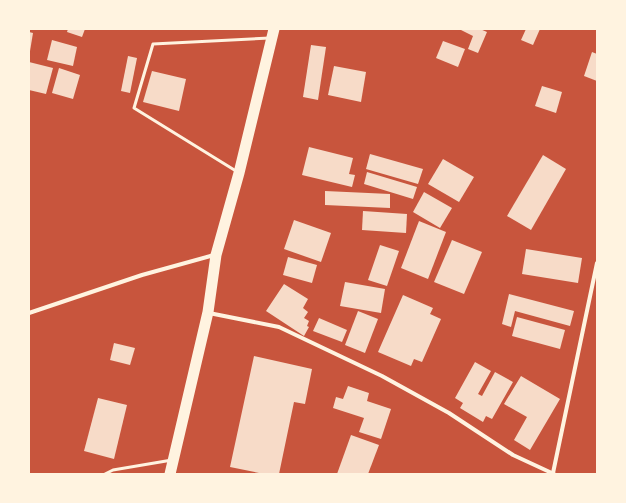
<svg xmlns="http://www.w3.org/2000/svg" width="626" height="503" viewBox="0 0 626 503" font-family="'Fira Sans Condensed',sans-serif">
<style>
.building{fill:#f7dbc8}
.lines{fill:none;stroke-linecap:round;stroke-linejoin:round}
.service{stroke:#fff3e0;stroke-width:3}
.minor{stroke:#fff3e0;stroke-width:4}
.trunk{stroke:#fff3e0;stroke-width:11}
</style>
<rect width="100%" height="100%" fill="#c8553d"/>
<g class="building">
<path d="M68,29H85L82,37L67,32Z"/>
<path d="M459,29H480L487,32L478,53L468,49L473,36Z"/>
<path d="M526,29H540L533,45L521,40Z"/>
<path d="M29,32L33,33L30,51H29Z"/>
<path d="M52,40L77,47L73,66L47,60Z"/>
<path d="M443,41L465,49L458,67L436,58Z"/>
<path d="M311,45L326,47L318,100L303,97Z"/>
<path d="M592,52L597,54V81L584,76Z"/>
<path d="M128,56L137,58L130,93L121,91Z"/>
<path d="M29,62L53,68L46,94L29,90Z"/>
<path d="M334,66L366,72L361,102L328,95Z"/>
<path d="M59,68L80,75L73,99L52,93Z"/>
<path d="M152,71L186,79L179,111L143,102Z"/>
<path d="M542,86L562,92L556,113L535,106Z"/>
<path d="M309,147L353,158L349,174L355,175L352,187L302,175Z"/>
<path d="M370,154L423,169L418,184L366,169Z"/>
<path d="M543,155L566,169L531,230L507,216Z"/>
<path d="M443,159L474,177L459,202L428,184Z"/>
<path d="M367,172L417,187L413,199L364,184Z"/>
<path d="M325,191L390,194V208L325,205Z"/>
<path d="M424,192L452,208L440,228L413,212Z"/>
<path d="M363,211L407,214L406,233L362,230Z"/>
<path d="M294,220L331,233L321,262L284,249Z"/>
<path d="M419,221L446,232L428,279L401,268Z"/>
<path d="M452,240L482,252L464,294L434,282Z"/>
<path d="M380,245L399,251L387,286L368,280Z"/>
<path d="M526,249L582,258L578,283L522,274Z"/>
<path d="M288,257L317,265L312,283L283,275Z"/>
<path d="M345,282L385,289L381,313L340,306Z"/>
<path d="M284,284L308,299L303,308L308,312L304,318L309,321L307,326L309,327L304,336L266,311Z"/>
<path d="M509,294L574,311L570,326L515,311L511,327L502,324Z"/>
<path d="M403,295L433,308L430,314L441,319L422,362L414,359L411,366L378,352Z"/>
<path d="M358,311L378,319L365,353L345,345Z"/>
<path d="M517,317L565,330L560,349L512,336Z"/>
<path d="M319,318L347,330L342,342L313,331Z"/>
<path d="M114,343L135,348L130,365L110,360Z"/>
<path d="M254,356L312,369L305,404L294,402L279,474H264L230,467Z"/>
<path d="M475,362L491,371L478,394L482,396L495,372L513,382L492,419L486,416L483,422L460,408L463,403L455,398Z"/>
<path d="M521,376L560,399L530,450L514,440L527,417L504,404Z"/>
<path d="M348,386L369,393L367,401L391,409L381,439L359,432L364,418L333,408L336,397L343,399Z"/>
<path d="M98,398L127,405L114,459L84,451Z"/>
<path d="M351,435L379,445L368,474H337Z"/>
</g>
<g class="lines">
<g class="service">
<path d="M236,171L134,108L153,44L270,38"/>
<path d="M105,474L113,470L172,460"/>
</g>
<g class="minor">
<path d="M29,313L142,275L214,255"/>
<path d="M209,313L279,327L382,376L449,413L513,455L554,474"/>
<path d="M553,473L597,263"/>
</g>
<path class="trunk" d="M170,474L208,312L216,255L239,173L274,29"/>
</g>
<rect width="626" height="503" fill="none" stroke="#fff3e0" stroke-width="60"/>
</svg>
